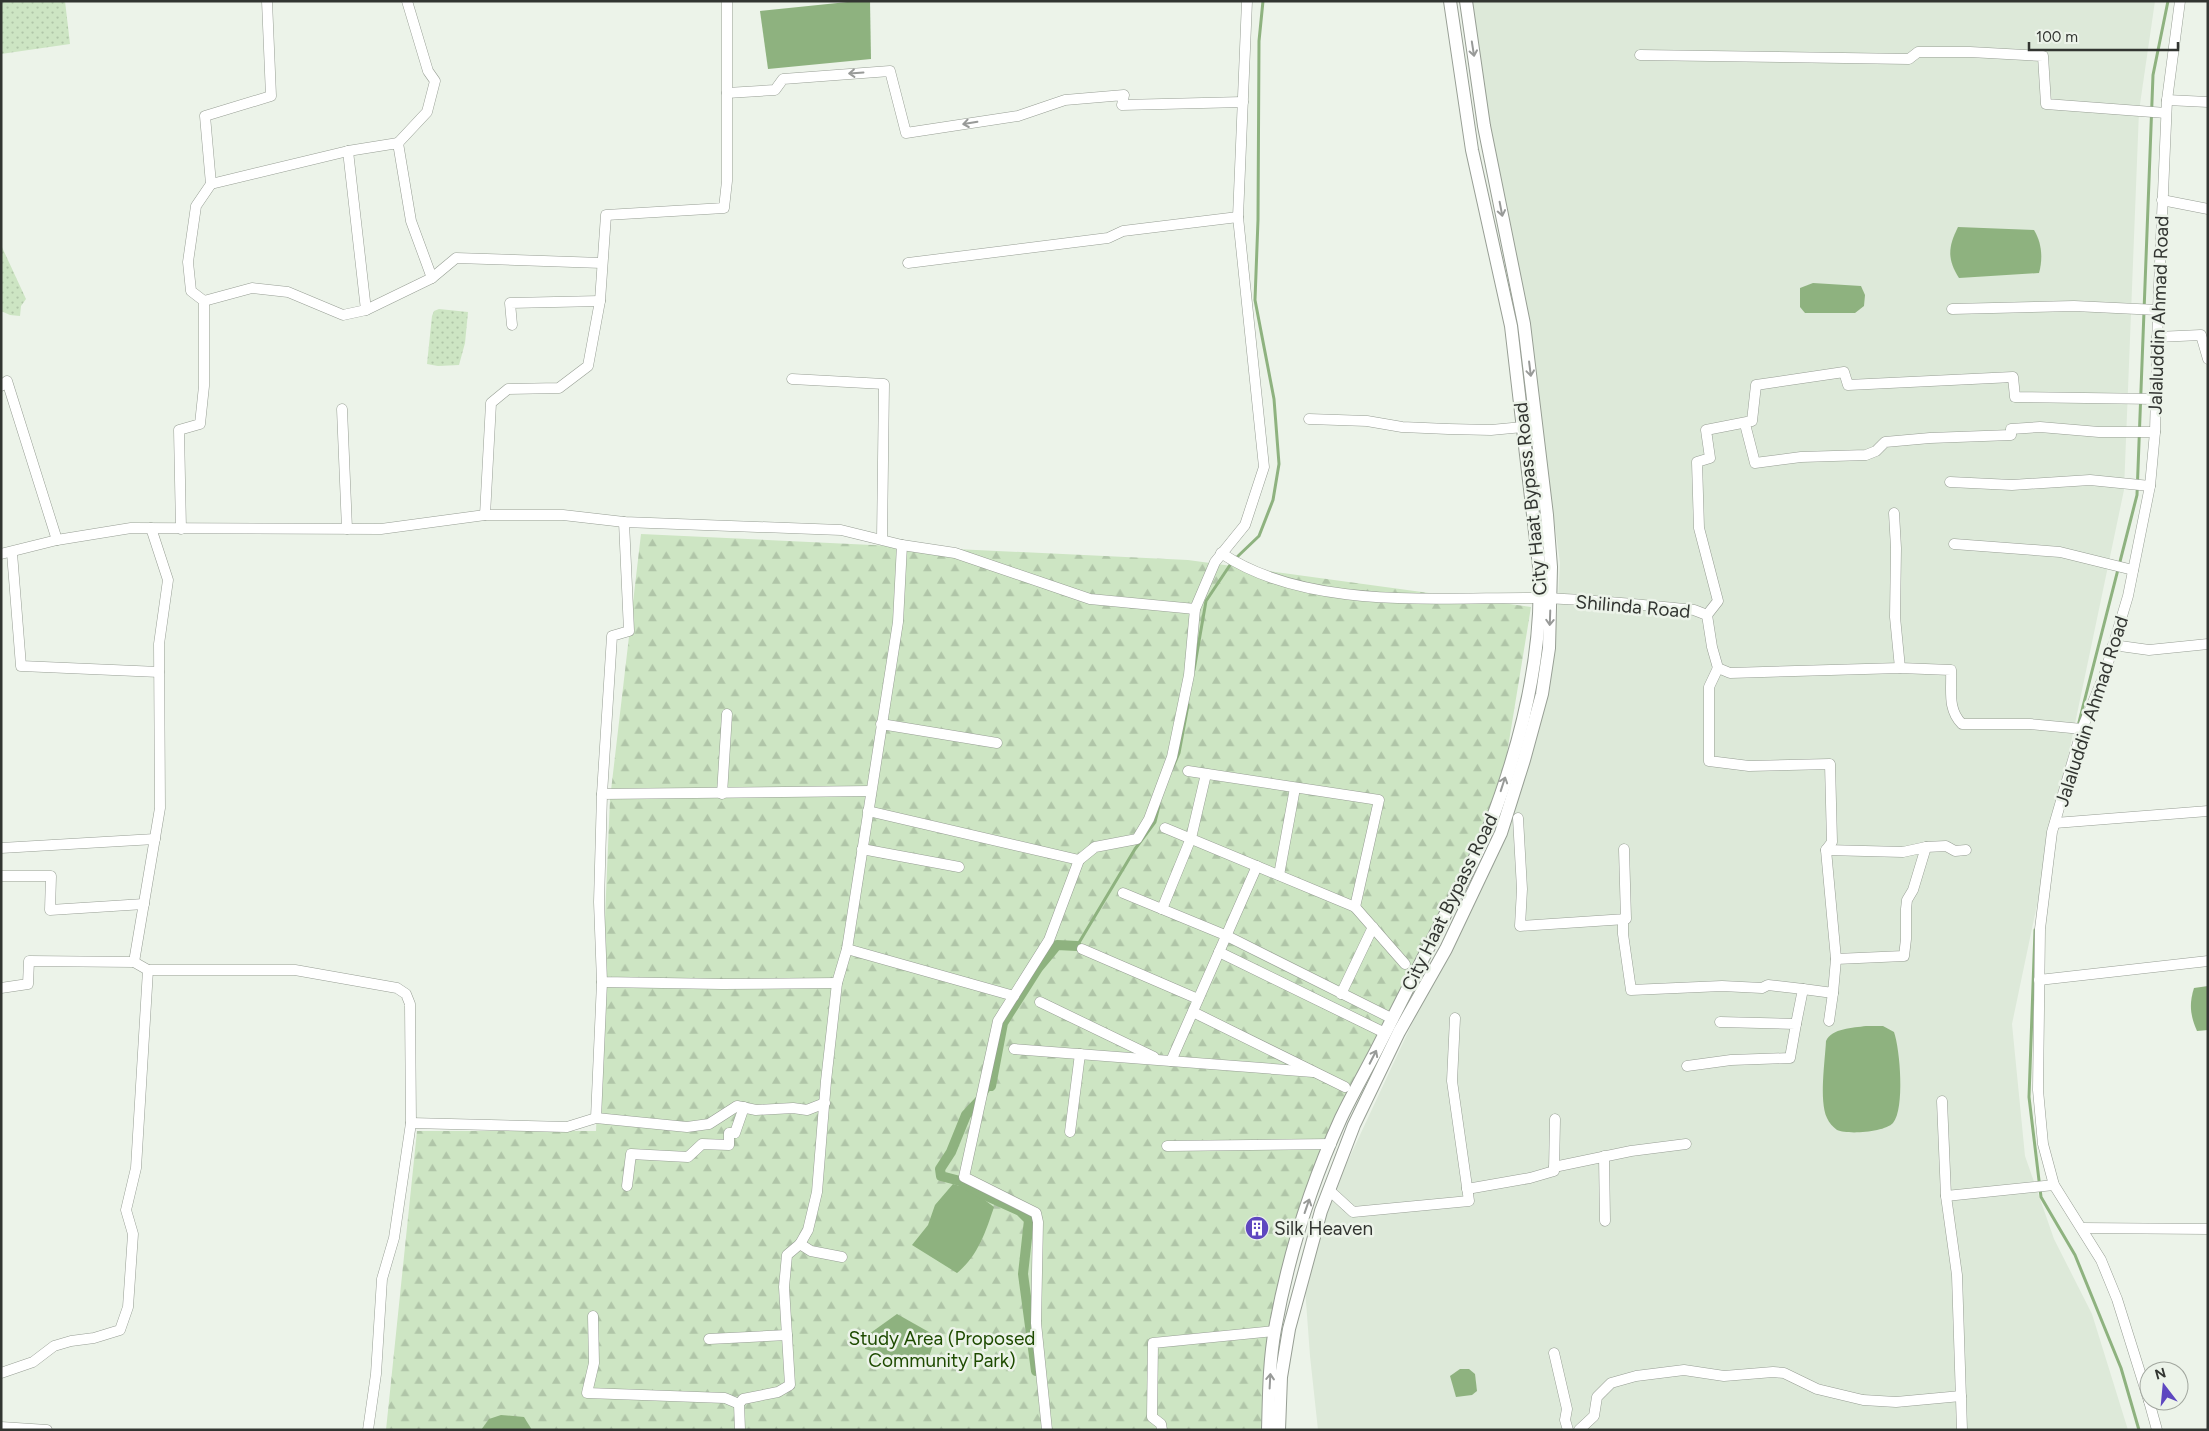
<svg xmlns="http://www.w3.org/2000/svg" width="2209" height="1431" viewBox="0 0 2209 1431" font-family="Figtree,sans-serif">
<style>
.built{fill:#dde9d9}
.green{fill:url(#green-dots)}
.forest{fill:url(#forest-firs)}
.water{fill:#8eb27f}
.lines{fill:none;stroke-linecap:round;stroke-linejoin:round}
.stream{stroke:#8eb27f;stroke-width:3}
.canal{stroke:#8eb27f;stroke-width:10}
.minor-casing{stroke:#979e94;stroke-width:11}
.major-casing{stroke:#979e94;stroke-width:14}
.minor{stroke:#fff;stroke-width:10}
.major{stroke:#fff;stroke-width:12}
.oneway{stroke:#989a98}
.labels{text-anchor:middle;stroke-width:5;stroke-linejoin:round;paint-order:stroke}
.street-label{font-size:19px;fill:#323531;stroke:#ecf3e9}
.poi-label{font-size:19px;fill:#323531;stroke:#ecf3e9;text-anchor:start}
.park-label{font-size:19px;fill:#1e4b00;stroke:#ecf3e9}
</style>
<defs>
<pattern id="green-dots" width="8" height="8" patternUnits="userSpaceOnUse" patternTransform="scale(1.25)"><rect width="8" height="8" fill="#cde5c3"/><path d="M2 2h.1M6 6h.1" fill="none" stroke="#b0c5a8" stroke-width="1.8" stroke-linecap="round"/></pattern>
<pattern id="forest-firs" width="22" height="20" patternUnits="userSpaceOnUse" patternTransform="scale(1.25)"><rect width="22" height="20" fill="#cde5c3"/><path d="M5 1l3.5 6h-7zM16 11l3.5 6h-7z" fill="#b0c5a8"/></pattern>
</defs>
<rect width="100%" height="100%" fill="#ecf3e9"/>
<path class="built" d="M1465,1H2155L2139,111L2124,490L2012,1024L2025,1156L2054,1239L2092,1314L2128,1430H1318L1310,1356L1304,1274L1345,1167L1522,788L1557,616L1560,563L1528,329Z"/>
<g class="green">
<path d="M1,1H65L70,44L1,54Z"/>
<path d="M1,245L26,299L21,306L20,316L10,315L1,311Z"/>
<path d="M439,309L468,312L465,343L459,365L438,366L427,364L432,316L434,311Z"/>
</g>
<path class="forest" d="M641,534L1188,560L1531,607L1502,784L1414,971L1338,1124L1273,1317L1266,1430H386L417,1131H596L610,799Z"/>
<g class="water">
<path d="M857,1H870L871,59L768,69L760,11Z"/>
<path d="M1958,227L2034,230C2042,243 2043,259 2039,273L1959,278C1947,259 1948,247 1958,227Z"/>
<path d="M1813,283L1861,286L1865,295L1864,306L1855,313H1805L1800,307V288Z"/>
<path d="M2208,986V1030L2197,1031C2190,1015 2189,1004 2194,988Z"/>
<path d="M1866,1026H1883L1894,1032C1900,1049 1905,1109 1893,1123C1885,1132 1848,1135 1837,1130C1833,1127 1829,1123 1827,1118C1819,1100 1825,1062 1826,1041C1832,1028 1853,1028 1866,1026Z"/>
<path d="M953,1184L970,1189L994,1207C986,1231 978,1256 957,1273L912,1245L928,1225L935,1205Z"/>
<path d="M897,1314L936,1336L926,1366L865,1349L869,1334Z"/>
<path d="M1460,1369H1469L1475,1374L1477,1391L1472,1395L1456,1397L1450,1376Z"/>
<path d="M501,1415L524,1417L532,1430H481L489,1419Z"/>
</g>
<g class="lines">
<g class="stream">
<path d="M1236,558L1259,536L1273,500L1279,464L1274,399L1255,300L1258,220L1259,41L1263,1"/>
<path d="M1194,670L1206,601L1232,562"/>
<path d="M2078,726L2137,495L2153,75L2168,1"/>
<path d="M1173,767L1179,753L1188,705"/>
<path d="M2035,930L2029,1097L2041,1197L2075,1255L2121,1368L2139,1430"/>
<path d="M1077,946L1135,849L1155,822L1159,806"/>
<path d="M986,1094L991,1086"/>
</g>
<g class="canal">
<path d="M991,1086L1003,1023L1038,968L1057,945L1077,946"/>
<path d="M981,1099L966,1115L951,1152L940,1169L941,1176L960,1181L980,1193L1020,1211L1029,1220L1023,1274L1036,1371"/>
</g>
<g class="minor-casing">
<g id="minor">
<path d="M1640,55L1909,59L1918,52H1970L2043,56L2046,104L2166,113"/>
<path d="M727,93L775,90L783,79L890,71L906,133L1018,116L1065,100L1124,95L1122,105L1243,102"/>
<path d="M2167,100L2208,102"/>
<path d="M398,143L427,112L435,81L428,71L407,1"/>
<path d="M348,151L366,310"/>
<path d="M211,184L348,151L398,143L411,221L432,278"/>
<path d="M2162,200L2208,209"/>
<path d="M908,263L1108,238L1123,231L1238,217"/>
<path d="M204,301L252,288L288,292L343,315L366,310L432,278L456,258L602,263"/>
<path d="M1952,309L2074,306L2158,310"/>
<path d="M512,325L510,303L600,301"/>
<path d="M2157,337L2201,335L2208,359"/>
<path d="M792,379L884,384L882,539"/>
<path d="M1,386L7,381L57,540"/>
<path d="M342,409L347,529"/>
<path d="M1309,419L1367,421L1402,427L1448,429L1491,430L1523,427"/>
<path d="M1745,424L1755,463L1801,457L1866,455L1876,451L1885,442L1930,438L2011,435V429L2040,427L2099,432H2155"/>
<path d="M1950,482L2012,485L2090,480L2150,486"/>
<path d="M1894,513L1896,548L1895,617L1900,668"/>
<path d="M485,515L491,403L508,389L559,388L588,366L600,301L606,215L724,208L727,181V1"/>
<path d="M181,529L179,430L200,424L204,386V301L191,291L188,262L196,206L211,184L205,116L271,96L267,1"/>
<path d="M1954,544L2060,552L2133,570"/>
<path d="M12,553L21,666L159,672"/>
<path d="M1221,553C1307,611 1440,597 1539,598C1590,599 1643,605 1694,610L1707,615L1712,647L1718,668L1730,673L1900,668L1951,670C1952,690 1947,709 1962,724H2030L2082,729"/>
<path d="M1,554L57,540L131,528L381,529L485,515H563L624,522L841,530L902,545L955,553L1090,599L1195,609"/>
<path d="M1707,615L1718,601L1699,528L1697,462L1710,458L1706,430L1752,421L1756,385L1844,372L1848,385L2013,377L2015,397L2156,399"/>
<path d="M2113,645L2149,650L2208,644"/>
<path d="M1718,668L1709,687V761L1749,766L1830,764L1832,842L1826,850L1836,959L1833,993L1803,989"/>
<path d="M881,724L997,743"/>
<path d="M1188,771L1379,800L1355,907"/>
<path d="M602,794L612,636L629,631L624,522"/>
<path d="M722,794L727,714"/>
<path d="M868,811L1079,860"/>
<path d="M1518,818L1522,889L1520,926L1626,919L1624,849"/>
<path d="M2055,823L2208,811"/>
<path d="M1165,828L1355,907L1405,964"/>
<path d="M1926,847L1946,846L1955,851L1966,850"/>
<path d="M1,848L155,839"/>
<path d="M862,849L959,867"/>
<path d="M1826,850L1903,852L1926,847L1913,890L1907,900L1906,909V939L1904,956L1836,959"/>
<path d="M1279,875L1295,788"/>
<path d="M1,876H51L50,910L144,904"/>
<path d="M1123,893L1225,935L1393,1019"/>
<path d="M1162,909L1191,838L1206,774"/>
<path d="M1623,919V934L1631,990L1722,986L1762,988L1768,985L1803,989L1796,1024"/>
<path d="M847,949L1014,996"/>
<path d="M1082,949L1198,999"/>
<path d="M1219,952L1385,1033"/>
<path d="M134,962L160,808L159,644L168,580L151,528"/>
<path d="M2039,980L2208,961"/>
<path d="M837,983L722,984L602,982L599,902L602,794L871,791"/>
<path d="M1,988L28,984L29,961L134,962L148,970"/>
<path d="M1341,994L1373,927"/>
<path d="M1040,1002L1154,1057"/>
<path d="M1193,1012L1345,1087"/>
<path d="M1829,1021L1833,993"/>
<path d="M1014,1049L1313,1072"/>
<path d="M1171,1061L1257,866"/>
<path d="M1687,1066L1731,1060L1790,1058L1796,1024L1720,1022"/>
<path d="M1942,1101L1946,1196L1957,1275L1962,1430"/>
<path d="M596,1118L602,982"/>
<path d="M411,1123L567,1127L596,1118L687,1127L709,1124L737,1106L756,1110L793,1108L807,1110L825,1103"/>
<path d="M1070,1132L1080,1054"/>
<path d="M1167,1146L1331,1144"/>
<path d="M1604,1156L1605,1221"/>
<path d="M1554,1167L1631,1151L1686,1144"/>
<path d="M627,1186L631,1154L688,1157L702,1144L729,1145V1133H735L744,1107"/>
<path d="M1467,1189L1530,1178L1554,1171L1555,1119"/>
<path d="M1329,1190L1353,1212L1469,1201L1452,1081L1455,1018"/>
<path d="M1946,1196L2054,1185"/>
<path d="M2082,1228L2208,1229"/>
<path d="M800,1244L811,1251L842,1257"/>
<path d="M593,1316L594,1363L587,1393L725,1398L739,1404"/>
<path d="M709,1339L787,1335"/>
<path d="M1554,1353L1567,1409L1565,1420L1568,1430"/>
<path d="M1,1373L33,1362L54,1346L71,1341L94,1338L120,1330L128,1307L133,1234L126,1210L136,1168L148,970H295L397,988L406,994L410,1004L411,1123L394,1238L382,1279L376,1374L368,1430"/>
<path d="M2149,1401L2117,1299L2101,1260L2054,1185L2043,1144L2038,1090L2040,929L2052,832L2082,729L2105,673L2128,596L2150,486L2155,432L2158,310L2167,100L2180,1"/>
<path d="M2149,1401L2157,1430"/>
<path d="M1,1427L47,1430"/>
<path d="M740,1430L739,1404L743,1399L778,1392L790,1385L784,1287L787,1255L800,1244L808,1230L817,1192L826,1081L837,983L847,949L898,622L902,545"/>
<path d="M1047,1430L1036,1323L1038,1222L1036,1213L964,1177L998,1021L1049,940L1079,860L1095,847L1137,839L1149,819L1172,757L1189,675L1195,609L1215,562L1245,525L1264,467L1238,217L1247,1"/>
<path d="M1162,1430L1161,1424L1152,1417L1153,1343L1275,1331"/>
<path d="M1579,1430L1594,1416L1597,1397L1611,1383L1636,1376L1684,1370L1724,1376L1773,1372L1784,1373L1817,1389L1863,1400L1896,1402L1961,1396"/>
</g>
</g>
<g class="major-casing">
<g id="major">
<path d="M1268,1430C1269,1396 1269,1362 1275,1329C1288,1257 1311,1184 1341,1118C1352,1095 1365,1072 1377,1049C1400,1004 1423,959 1446,913C1461,885 1477,856 1489,827C1521,744 1544,655 1539,566L1511,326L1472,150L1450,1"/>
<path d="M1279,1430L1281,1377L1289,1329L1321,1211L1354,1125L1399,1032L1446,949L1501,833L1524,760L1542,694L1549,648L1551,567L1547,515L1524,324L1484,126L1466,1"/>
</g>
</g>
<use href="#minor" class="minor"/>
<use href="#major" class="major"/>
</g>
<defs><path id="oneway-shaft" d="M-6 0H5M1.5-3L5.5 0L1.5 3" fill="none" stroke-width="1.6" stroke-linecap="round" stroke-linejoin="round" transform="scale(1.25)"/></defs>
<g class="oneway">
<use href="#oneway-shaft" transform="translate(1473 49) rotate(81)"/>
<use href="#oneway-shaft" transform="translate(856 73) rotate(176)"/>
<use href="#oneway-shaft" transform="translate(970 123) rotate(171)"/>
<use href="#oneway-shaft" transform="translate(1501 209) rotate(79)"/>
<use href="#oneway-shaft" transform="translate(1530 369) rotate(83)"/>
<use href="#oneway-shaft" transform="translate(1550 618) rotate(92)"/>
<use href="#oneway-shaft" transform="translate(1503 784) rotate(-72)"/>
<use href="#oneway-shaft" transform="translate(1373 1057) rotate(-63)"/>
<use href="#oneway-shaft" transform="translate(1307 1206) rotate(-71)"/>
<use href="#oneway-shaft" transform="translate(1270 1381) rotate(-87)"/>
</g>
<defs>
<g id="building-disc" transform="scale(1.25)"><circle r="9.5" fill="#5e47c0" stroke="#ecf3e9"/><path d="M-4-6H4V6H1V3H-1V6H-4ZM-2.5-4.3h1.7v1.8h-1.7ZM.8-4.3h1.7v1.8H.8ZM-2.5-1h1.7V.8h-1.7ZM.8-1h1.7V.8H.8Z" fill="#fff"/></g>
</defs>
<g fill-rule="evenodd">
<use href="#building-disc" x="1257" y="1228"/>
</g>
<g class="labels">
<g class="street-label">
<text transform="translate(2158 315) rotate(-88)" y="7">Jalaluddin Ahmad Road</text>
<text transform="translate(1530 499) rotate(-96)" y="7">City Haat Bypass Road</text>
<text transform="translate(1633 606) rotate(5)" y="7">Shilinda Road</text>
<text transform="translate(2091 711) rotate(-72)" y="7">Jalaluddin Ahmad Road</text>
<text transform="translate(1449 902) rotate(-64)" y="7">City Haat Bypass Road</text>
</g>
<g class="poi-label">
<text x="1274" y="1235">Silk Heaven</text>
</g>
<g class="park-label">
<text x="942" y="1345">Study Area (Proposed<tspan x="942" dy="22">Community Park)</tspan></text>
</g>
</g>
<rect width="2209" height="1431" fill="none" stroke="#323531" stroke-width="5"/>
<g transform="translate(2164 1386) rotate(344)"><circle r="24" fill="#ecf3e9" stroke="#a2a79f"/>
<path d="M0-4L9 19L0 12L-9 19Z" fill="#5e47c0"/>
<text y="-8" font-size="14" font-weight="bold" text-anchor="middle" fill="#323531">N</text>
</g>
<path d="M2029 42v8h149v-8" fill="none" stroke="#323531" stroke-width="2.5"/>
<text x="2036" y="42" font-size="15" fill="#323531" stroke="#ecf3e9" stroke-width="4" paint-order="stroke">100 m</text>
</svg>
